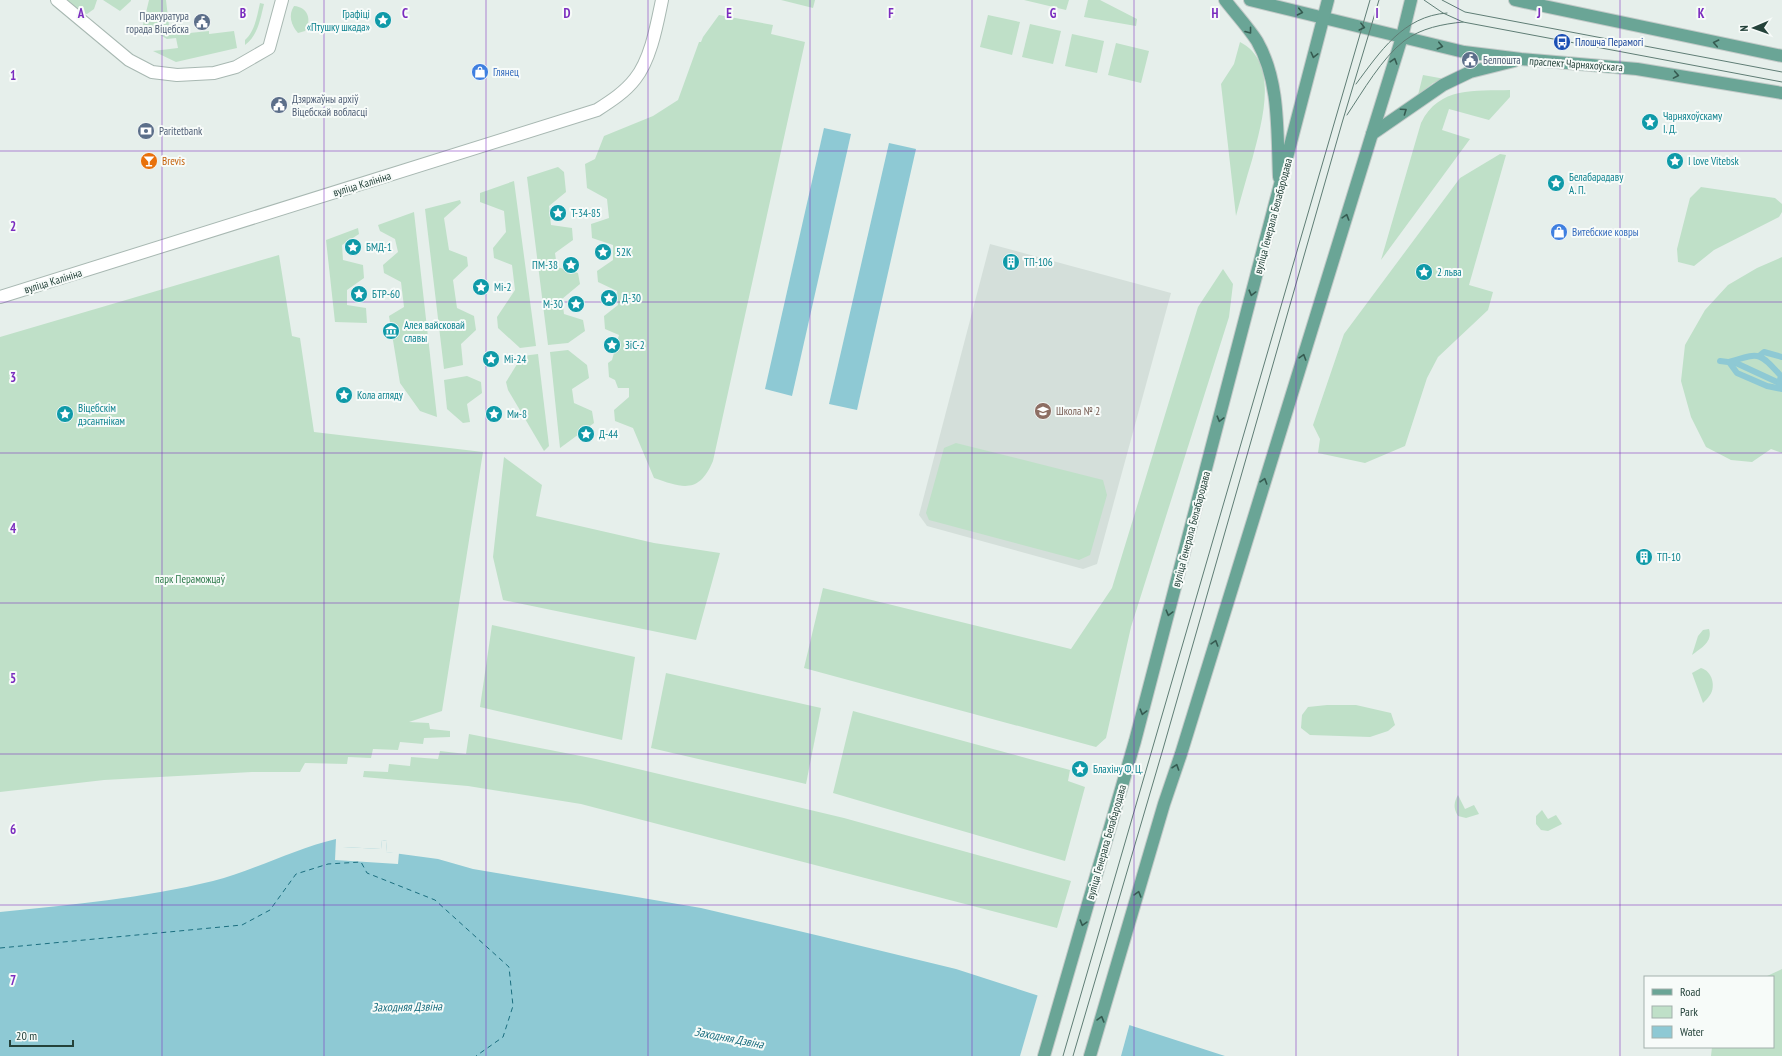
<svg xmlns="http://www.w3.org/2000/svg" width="1782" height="1056" viewBox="0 0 1782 1056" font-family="'PT Sans Narrow',sans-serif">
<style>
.built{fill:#d4dfda}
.green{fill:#bfe0c8}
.water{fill:#8ec9d4}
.pier{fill:#e6efeb}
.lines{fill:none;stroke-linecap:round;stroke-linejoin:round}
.stream{stroke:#8ec9d4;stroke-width:6}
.ferry{stroke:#1c6f80;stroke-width:1;stroke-dasharray:5 4;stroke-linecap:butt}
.minor-casing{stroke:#a8b8b2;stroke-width:14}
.major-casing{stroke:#c2cac8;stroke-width:14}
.minor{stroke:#fff;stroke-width:12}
.major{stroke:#6aa596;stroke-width:12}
.tram{stroke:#5f7d75;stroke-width:1}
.oneway{stroke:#365b51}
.grid{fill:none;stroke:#7b2cbf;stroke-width:1;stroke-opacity:0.55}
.labels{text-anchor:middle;stroke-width:4;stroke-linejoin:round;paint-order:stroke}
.culture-label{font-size:11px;fill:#0d838f;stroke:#f7fbf9;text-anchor:start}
.service-label{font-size:11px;fill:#4e5e75;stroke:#f7fbf9;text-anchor:start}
.transit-label{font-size:11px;fill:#164399;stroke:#f7fbf9;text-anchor:start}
.street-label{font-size:11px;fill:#24423a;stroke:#f7fbf9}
.shop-label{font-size:11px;fill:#366cbe;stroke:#f7fbf9;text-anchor:start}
.food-label{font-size:11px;fill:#c56008;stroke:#f7fbf9;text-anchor:start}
.education-label{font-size:11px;fill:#785e54;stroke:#f7fbf9;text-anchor:start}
.park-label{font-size:11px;fill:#2d7a4b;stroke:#f7fbf9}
.water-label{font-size:12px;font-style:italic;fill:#1c6f80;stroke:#f7fbf9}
.grid-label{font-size:13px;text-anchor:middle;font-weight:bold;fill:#7b2cbf;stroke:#f7fbf9;stroke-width:4;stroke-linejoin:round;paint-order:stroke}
</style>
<rect width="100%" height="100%" fill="#e6efeb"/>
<path class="built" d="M990,244L1171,293L1097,564L1083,569L927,526L919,515Z"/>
<g class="green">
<path d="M65,0H97L94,9L87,14L80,13Z"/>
<path d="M103,0H131V1L120,11Z"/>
<path d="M149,0H166L170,35L209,31V34L234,31L237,48L176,62L153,51L178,48L176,38L167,39L143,25Z"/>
<path d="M781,0H815L813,8Z"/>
<path d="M1024,0H1069L1066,10Z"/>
<path d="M1088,0H1100L1137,19L1136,26L1084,17Z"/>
<path d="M260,3L264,4C260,20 258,35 245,45V40C255,31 257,16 260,3Z"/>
<path d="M294,6C308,7 312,20 305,31L298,33C291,25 288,15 294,6Z"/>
<path d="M719,15L773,25L771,34L805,42L713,461C699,494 683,488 654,478L633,428L615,421L614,410L629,397V388H618L615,380L609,377L608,363L612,360L619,335L605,329L604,316L618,305L617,291L598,282L597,271L613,260V245L592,238L591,224L609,218L607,199L587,188L585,164L595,159L604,136L653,116L678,100L699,42H701L703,37Z"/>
<path d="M988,15L1020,22L1012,55L980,47Z"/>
<path d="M1030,24L1061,31L1053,64L1022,57Z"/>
<path d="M1072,34L1104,41L1097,73L1065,66Z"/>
<path d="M1240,42C1281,63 1261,125 1252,160C1246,179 1241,198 1236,216L1221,84L1234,64Z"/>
<path d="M1116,43L1149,51L1141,83L1108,75Z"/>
<path d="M1423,75L1445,79L1433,83L1418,95Z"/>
<path d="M1510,90V97L1489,120L1449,109L1442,130L1470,139L1381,260L1421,123C1439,86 1475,91 1510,90Z"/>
<path d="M1500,154L1506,155L1469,285L1493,292L1488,310L1438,357L1427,378L1405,446L1365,463L1318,453L1320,439L1313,425L1344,334L1460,178Z"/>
<path d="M558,167L564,172L566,192L549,206L551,225L572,228L573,240L555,253L557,267L578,273L580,284L562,299L564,314L583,320L585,331L568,343L548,345L527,177Z"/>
<path d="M514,181L536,346L520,348L498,328L497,317L515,290L512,265L494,258L493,248L506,232L504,211L480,202V193Z"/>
<path d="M1701,187L1775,198L1782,204V212L1779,217L1714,250L1694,266L1678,262L1677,249L1690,198Z"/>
<path d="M460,200L461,203L444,218L449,250L467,257L468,266L453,280L457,308L474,316L476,330L461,344L463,365L444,369L425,209Z"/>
<path d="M414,212L437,417L420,411L400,383L389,316L404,307L401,282L384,273L383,265L398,252L395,239L380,231L378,225Z"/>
<path d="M358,228L359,234L342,245L343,260L363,265L364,278L347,290V305L366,308L367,323L335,322L326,240Z"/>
<path d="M279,255L292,336L300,338L314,432L483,452L442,711L409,722L429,723L430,729L450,731V737L424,738L423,744L400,742L398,750L373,749L371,758L348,757L347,764L305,763L300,772H252L104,780L0,792V337Z"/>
<path d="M1782,257V453L1771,449L1752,462L1731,460L1706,447L1691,417L1681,381L1685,345L1705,310L1728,285L1757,268Z"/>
<path d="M1223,269L1233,284L1229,317L1131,627L1106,738L1096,747L804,668L823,588L1071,649L1112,588L1198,307Z"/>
<path d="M568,350L587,365L589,378L572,389L574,403L592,411L594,423L560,448L550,352Z"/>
<path d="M538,354L549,446L544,451L508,390L506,382L522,356Z"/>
<path d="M467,376L481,382L482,393L467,404L470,422L463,423L447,409L444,380Z"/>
<path d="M956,443L1103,480L1107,495L1090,555L1079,560L929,520L926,513L944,448Z"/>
<path d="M504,457L542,485L536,516L654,543L720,553L696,640L503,600L493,557Z"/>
<path d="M492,625L635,657L622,740L480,707Z"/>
<path d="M1709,629C1713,642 1701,648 1692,655L1698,636L1703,630Z"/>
<path d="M1701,668C1712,671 1716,686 1710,695C1708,698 1705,701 1703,703L1692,673Z"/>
<path d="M666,673L821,708L806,784L651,748Z"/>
<path d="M1327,705H1356L1391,713L1395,725L1388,731L1370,737L1310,735L1301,728L1302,715L1308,707Z"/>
<path d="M853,711L1070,770L1068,781L1085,787L1065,861L833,793Z"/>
<path d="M469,734L596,759L844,818L1071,881L1057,928L581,804L468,786L363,777L364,771L388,772L389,764L410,766L411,757L438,759L440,751L466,754Z"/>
<path d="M1458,795L1465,809L1474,805L1479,814L1466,818L1458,816C1453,808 1454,802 1458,795Z"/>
<path d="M1542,810L1548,819L1556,815L1562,824L1548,831L1541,830L1536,824V816Z"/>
<path d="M1782,969V1056H1711L1712,1047H1773V977H1765Z"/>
</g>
<g class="water">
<path d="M824,128L851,134L792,396L765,389Z"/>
<path d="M889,143L916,149L857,410L829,404Z"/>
<path d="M336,839H343V847L381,849L382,840L387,841L386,852L438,859L473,869L701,908L820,936L956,969L1225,1056H0V912C72,905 143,898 213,881C255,870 294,849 336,839Z"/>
</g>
<g class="pier">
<path d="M336,839H343V847L381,849L382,840L387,841L386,852L399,853L398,864L335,860Z"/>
<path d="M1038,994L1130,1023L1121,1056H1020Z"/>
</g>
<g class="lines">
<g class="stream">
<path d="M1759,356L1764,352L1782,357"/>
<path d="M1720,361L1736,363L1777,382L1781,386"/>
<path d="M1779,383L1781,376C1758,351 1760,353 1729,362L1737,373L1767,386L1782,389"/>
</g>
<path class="ferry" d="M0,948L242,925L270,910L296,874L328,864L361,862L367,873L435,900L509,967L513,1006L503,1037L476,1056"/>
<g class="minor-casing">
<g id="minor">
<path d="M57,0L129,60L152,72L177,75L214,73L236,67L269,48L282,0"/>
<path d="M0,297L597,110C611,101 625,92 635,79C651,59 657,24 662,0"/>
</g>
</g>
<g class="major-casing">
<g id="major">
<path d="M1225,0C1235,13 1248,27 1257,41C1280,81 1277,132 1279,177"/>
<path d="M1250,0L1464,52L1521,59L1637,69L1782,93"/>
<path d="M1515,0L1782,56"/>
<path d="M1372,134L1443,85L1470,72L1514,61"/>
<path d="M1044,1056L1135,741L1328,0"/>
<path d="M1090,1056L1164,804L1181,754L1372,134L1402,37L1411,0"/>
</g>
</g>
<use href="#minor" class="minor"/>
<use href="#major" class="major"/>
<g class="tram">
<path d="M1424,0L1443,13L1463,22L1782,82"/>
<path d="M1442,0L1465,12L1782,72"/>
<path d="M1356,84C1380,52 1403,16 1447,13"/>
<path d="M1347,115C1363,91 1382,58 1404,41C1421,28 1443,24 1463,22"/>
<path d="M1063,1056L1370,0"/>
<path d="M1073,1056L1163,749L1342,123L1379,0"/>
</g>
</g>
<defs><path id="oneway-chevron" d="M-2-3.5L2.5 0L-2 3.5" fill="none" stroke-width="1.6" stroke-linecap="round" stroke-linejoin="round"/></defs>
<g class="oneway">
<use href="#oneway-chevron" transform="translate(1300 12) rotate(13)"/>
<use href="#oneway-chevron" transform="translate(1362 27) rotate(14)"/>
<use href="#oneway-chevron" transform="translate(1249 31) rotate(52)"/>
<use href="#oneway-chevron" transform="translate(1716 43) rotate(-168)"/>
<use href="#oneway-chevron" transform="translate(1440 46) rotate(13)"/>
<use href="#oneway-chevron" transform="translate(1314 55) rotate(104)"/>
<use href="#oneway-chevron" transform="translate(1394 61) rotate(-73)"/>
<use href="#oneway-chevron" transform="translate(1676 75) rotate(10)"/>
<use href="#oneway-chevron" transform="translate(1404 111) rotate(-35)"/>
<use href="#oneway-chevron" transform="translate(1346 217) rotate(-73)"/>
<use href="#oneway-chevron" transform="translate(1252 293) rotate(105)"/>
<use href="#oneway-chevron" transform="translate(1303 357) rotate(-73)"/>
<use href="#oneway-chevron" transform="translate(1220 419) rotate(105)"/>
<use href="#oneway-chevron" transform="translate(1264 481) rotate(-73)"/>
<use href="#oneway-chevron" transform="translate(1169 613) rotate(105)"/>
<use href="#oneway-chevron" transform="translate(1215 643) rotate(-73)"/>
<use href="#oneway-chevron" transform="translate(1143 712) rotate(105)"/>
<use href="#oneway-chevron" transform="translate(1176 767) rotate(-71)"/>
<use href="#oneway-chevron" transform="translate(1138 894) rotate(-74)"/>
<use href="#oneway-chevron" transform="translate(1083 923) rotate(106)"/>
<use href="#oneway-chevron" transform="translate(1101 1019) rotate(-74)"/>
</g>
<path class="grid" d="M162,0V1056M324,0V1056M486,0V1056M648,0V1056M810,0V1056M972,0V1056M1134,0V1056M1296,0V1056M1458,0V1056M1620,0V1056M0,151H1782M0,302H1782M0,453H1782M0,603H1782M0,754H1782M0,905H1782"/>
<defs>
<g id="sight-disc" transform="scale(0.9)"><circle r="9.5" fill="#0f9aa8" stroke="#f7fbf9"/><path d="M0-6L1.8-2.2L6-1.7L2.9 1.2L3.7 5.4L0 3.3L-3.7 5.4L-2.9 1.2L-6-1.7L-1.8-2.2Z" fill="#fff"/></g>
<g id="civic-disc" transform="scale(0.9)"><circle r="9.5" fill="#5c6f8a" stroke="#f7fbf9"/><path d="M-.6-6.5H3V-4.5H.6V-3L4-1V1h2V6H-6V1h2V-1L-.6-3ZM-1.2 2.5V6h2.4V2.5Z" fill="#fff"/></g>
<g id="bus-disc" transform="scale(0.9)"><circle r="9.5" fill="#1a4fb4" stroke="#f7fbf9"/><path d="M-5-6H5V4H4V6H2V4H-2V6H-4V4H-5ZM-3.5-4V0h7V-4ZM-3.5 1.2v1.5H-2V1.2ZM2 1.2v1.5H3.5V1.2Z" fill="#fff"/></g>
<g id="shop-disc" transform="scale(0.9)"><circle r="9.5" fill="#3f7fe0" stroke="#f7fbf9"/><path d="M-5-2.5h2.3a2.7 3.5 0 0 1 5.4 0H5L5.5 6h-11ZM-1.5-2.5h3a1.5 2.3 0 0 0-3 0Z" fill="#fff"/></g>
<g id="bank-disc" transform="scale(0.9)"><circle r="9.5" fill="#5c6f8a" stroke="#f7fbf9"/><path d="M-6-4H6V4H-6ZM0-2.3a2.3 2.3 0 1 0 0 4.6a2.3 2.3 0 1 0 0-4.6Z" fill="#fff"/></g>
<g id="bar-disc" transform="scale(0.9)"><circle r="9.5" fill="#e8710a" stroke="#f7fbf9"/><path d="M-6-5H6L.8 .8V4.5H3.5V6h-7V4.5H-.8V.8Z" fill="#fff"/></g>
<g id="building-disc" transform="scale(0.9)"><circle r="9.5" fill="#0f9aa8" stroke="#f7fbf9"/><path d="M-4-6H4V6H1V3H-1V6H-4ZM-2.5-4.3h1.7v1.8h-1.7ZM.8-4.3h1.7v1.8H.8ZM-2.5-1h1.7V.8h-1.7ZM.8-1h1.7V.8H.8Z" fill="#fff"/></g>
<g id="museum-disc" transform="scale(0.9)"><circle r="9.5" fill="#0f9aa8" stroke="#f7fbf9"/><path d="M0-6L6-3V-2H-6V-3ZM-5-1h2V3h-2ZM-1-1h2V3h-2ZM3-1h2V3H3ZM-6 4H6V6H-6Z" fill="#fff"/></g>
<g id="school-disc" transform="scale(0.9)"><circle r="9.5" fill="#8d6e63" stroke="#f7fbf9"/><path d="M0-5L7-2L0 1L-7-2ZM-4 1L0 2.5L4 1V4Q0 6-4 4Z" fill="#fff"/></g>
</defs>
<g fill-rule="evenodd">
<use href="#sight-disc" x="383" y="20"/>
<use href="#civic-disc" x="202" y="22"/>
<use href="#bus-disc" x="1562" y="42"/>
<use href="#civic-disc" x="1470" y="60"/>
<use href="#shop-disc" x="480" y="72"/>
<use href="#civic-disc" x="279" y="105"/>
<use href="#sight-disc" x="1650" y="122"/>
<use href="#bank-disc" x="146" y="131"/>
<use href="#bar-disc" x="149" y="161"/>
<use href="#sight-disc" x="1675" y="161"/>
<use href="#sight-disc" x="1556" y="183"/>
<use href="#sight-disc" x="558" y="213"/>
<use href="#shop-disc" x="1559" y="232"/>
<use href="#sight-disc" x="353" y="247"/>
<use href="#sight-disc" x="603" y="252"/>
<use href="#building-disc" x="1011" y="262"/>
<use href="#sight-disc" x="571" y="265"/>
<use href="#sight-disc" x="1424" y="272"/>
<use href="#sight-disc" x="481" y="287"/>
<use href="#sight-disc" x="359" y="294"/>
<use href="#sight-disc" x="609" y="298"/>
<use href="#sight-disc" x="576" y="304"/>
<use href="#museum-disc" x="391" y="331"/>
<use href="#sight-disc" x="612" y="345"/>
<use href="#sight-disc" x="491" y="359"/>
<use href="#sight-disc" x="344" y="395"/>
<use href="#school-disc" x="1043" y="411"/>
<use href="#sight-disc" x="65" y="414"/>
<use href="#sight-disc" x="494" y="414"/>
<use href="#sight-disc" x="586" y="434"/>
<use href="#building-disc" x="1644" y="557"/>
<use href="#sight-disc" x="1080" y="769"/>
</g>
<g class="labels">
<g class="culture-label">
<text x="370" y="18" text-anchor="end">Графіці<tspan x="370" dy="13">«Птушку шкада»</tspan></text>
<text x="1663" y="120">Чарняхоўскаму<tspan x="1663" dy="13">І. Д.</tspan></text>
<text x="1688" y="165">I love Vitebsk</text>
<text x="1569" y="181">Белабарадаву<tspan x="1569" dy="13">А. П.</tspan></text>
<text x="571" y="217">Т-34-85</text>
<text x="366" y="251">БМД-1</text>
<text x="616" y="256">52К</text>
<text x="1024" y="266">ТП-106</text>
<text x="558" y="269" text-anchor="end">ПМ-38</text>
<text x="1437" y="276">2 льва</text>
<text x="494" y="291">Мі-2</text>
<text x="372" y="298">БТР-60</text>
<text x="622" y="302">Д-30</text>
<text x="563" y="308" text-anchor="end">М-30</text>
<text x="404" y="329">Алея вайсковай<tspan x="404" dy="13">славы</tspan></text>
<text x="625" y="349">ЗіС-2</text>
<text x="504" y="363">Мі-24</text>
<text x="357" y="399">Кола агляду</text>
<text x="78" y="412">Віцебскім<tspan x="78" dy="13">дэсантнікам</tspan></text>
<text x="507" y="418">Ми-8</text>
<text x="599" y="438">Д-44</text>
<text x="1657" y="561">ТП-10</text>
<text x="1093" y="773">Блахіну Ф. Ц.</text>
</g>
<g class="service-label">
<text x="189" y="20" text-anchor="end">Пракуратура<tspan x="189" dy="13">горада Віцебска</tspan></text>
<text x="1483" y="64">Белпошта</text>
<text x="292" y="103">Дзяржаўны архіў<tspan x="292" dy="13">Віцебскай вобласці</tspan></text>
<text x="159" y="135">Paritetbank</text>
</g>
<g class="transit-label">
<text x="1575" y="46">Плошча Перамогі</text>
</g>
<g class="street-label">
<text transform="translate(1576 64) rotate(4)" y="4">праспект Чарняхоўскага</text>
<text transform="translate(362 184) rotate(-17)" y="4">вуліца Калініна</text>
<text transform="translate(1273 216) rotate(-75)" y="4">вуліца Генерала Белабародава</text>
<text transform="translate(53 281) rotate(-17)" y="4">вуліца Калініна</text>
<text transform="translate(1191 529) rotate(-75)" y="4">вуліца Генерала Белабародава</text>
<text transform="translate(1106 842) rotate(-74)" y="4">вуліца Генерала Белабародава</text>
</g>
<g class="shop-label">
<text x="493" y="76">Глянец</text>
<text x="1572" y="236">Витебские ковры</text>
</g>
<g class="food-label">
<text x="162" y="165">Brevis</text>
</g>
<g class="education-label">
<text x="1056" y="415">Школа № 2</text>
</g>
<g class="park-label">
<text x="190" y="583">парк Пераможцаў</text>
</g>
<g class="water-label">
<text transform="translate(407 1007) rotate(-1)" y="4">Заходняя Дзвіна</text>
<text transform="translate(729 1038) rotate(11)" y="4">Заходняя Дзвіна</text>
</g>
</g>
<g class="grid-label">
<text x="81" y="18">A</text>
<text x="243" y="18">B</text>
<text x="405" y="18">C</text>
<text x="567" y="18">D</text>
<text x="729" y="18">E</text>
<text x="891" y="18">F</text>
<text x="1053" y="18">G</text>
<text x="1215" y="18">H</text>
<text x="1377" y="18">I</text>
<text x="1539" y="18">J</text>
<text x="1701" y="18">K</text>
<text x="13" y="80">1</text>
<text x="13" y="231">2</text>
<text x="13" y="382">3</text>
<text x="13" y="533">4</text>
<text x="13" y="683">5</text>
<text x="13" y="834">6</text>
<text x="13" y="985">7</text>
</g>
<rect x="1644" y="976" width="130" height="72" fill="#f7fbf9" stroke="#a3b1ad"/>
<rect x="1652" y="989" width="20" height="6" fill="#6aa596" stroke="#a3b1ad"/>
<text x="1680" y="996" font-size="12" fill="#24423a">Road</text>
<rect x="1652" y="1006" width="20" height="12" fill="#bfe0c8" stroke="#a3b1ad"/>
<text x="1680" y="1016" font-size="12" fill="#24423a">Park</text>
<rect x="1652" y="1026" width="20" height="12" fill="#8ec9d4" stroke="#a3b1ad"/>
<text x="1680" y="1036" font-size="12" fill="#24423a">Water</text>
<g transform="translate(1754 28) rotate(268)" stroke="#f7fbf9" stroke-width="3" paint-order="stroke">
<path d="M0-3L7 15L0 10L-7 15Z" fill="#24423a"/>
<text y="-6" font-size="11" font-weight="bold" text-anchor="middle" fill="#24423a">N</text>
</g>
<path d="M10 1040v6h63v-6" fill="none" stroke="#24423a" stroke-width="2"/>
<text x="16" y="1040" font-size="12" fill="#24423a" stroke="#f7fbf9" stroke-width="3" paint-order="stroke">20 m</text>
</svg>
